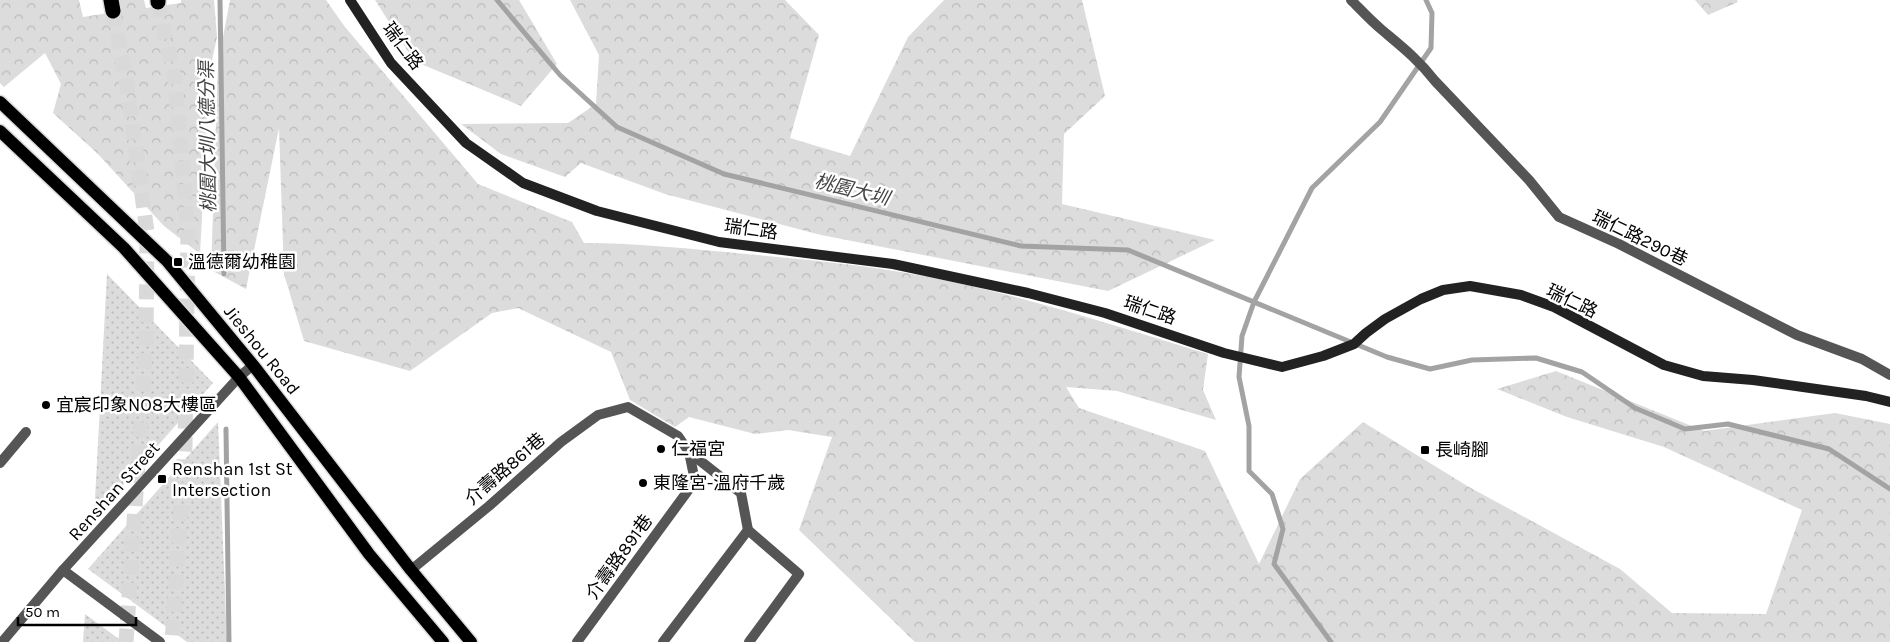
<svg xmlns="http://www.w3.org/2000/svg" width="1890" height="642" viewBox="0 0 1890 642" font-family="Karla,'Noto Sans TC',sans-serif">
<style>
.grass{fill:url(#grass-dots)}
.forest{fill:url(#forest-crowns)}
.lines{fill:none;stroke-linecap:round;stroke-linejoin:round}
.stream{stroke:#a3a3a3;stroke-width:5}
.highway-tunnel{stroke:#d9d9d9;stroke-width:15;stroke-dasharray:15 8;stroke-linecap:butt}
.primary-casing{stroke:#dbdbdb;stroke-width:15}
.highway-casing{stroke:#dbdbdb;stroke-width:18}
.street{stroke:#555;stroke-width:10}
.secondary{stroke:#222;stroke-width:10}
.primary{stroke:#000;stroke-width:12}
.highway{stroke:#000;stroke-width:15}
.poi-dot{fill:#000;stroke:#fff;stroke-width:2}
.labels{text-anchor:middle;stroke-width:5;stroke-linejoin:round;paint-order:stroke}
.street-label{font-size:18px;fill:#000;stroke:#fff}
.poi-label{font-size:18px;fill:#000;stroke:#fff;text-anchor:start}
.water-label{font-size:19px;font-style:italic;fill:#444;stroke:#fff}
</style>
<defs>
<pattern id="grass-dots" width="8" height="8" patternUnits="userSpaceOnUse" patternTransform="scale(1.25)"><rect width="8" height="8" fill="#dcdcdc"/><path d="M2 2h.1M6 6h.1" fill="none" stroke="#bbb" stroke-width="1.8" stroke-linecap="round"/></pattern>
<pattern id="forest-crowns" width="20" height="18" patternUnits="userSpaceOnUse" patternTransform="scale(1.25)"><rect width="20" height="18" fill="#dcdcdc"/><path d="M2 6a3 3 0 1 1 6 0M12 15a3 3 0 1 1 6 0" fill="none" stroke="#bbb"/></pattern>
</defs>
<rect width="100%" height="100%" fill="#fff"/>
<g class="grass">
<path d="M107,274L213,383L94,518Z"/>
<path d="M218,422L227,642H187L88,569Z"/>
<path d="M85,614L123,642H83Z"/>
</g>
<g class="forest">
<path d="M0,0H79L83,17L121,11L119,0H144L146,8L181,3V0H214L217,37L210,70L200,254L164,226L98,154L53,113L61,84L45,53L4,87L0,83Z"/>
<path d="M230,0H326L345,27L478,184L572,222L584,243C638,243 692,249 746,254C813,260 884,267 949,281C1036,300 1122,328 1208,354L1203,390L1216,420L1117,391L1066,387L1079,408L1205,451L1259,564L1300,479L1363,422L1469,487L1620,569L1672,613L1766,614L1802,510L1664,447L1567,417L1497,389L1556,371L1704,431L1835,413L1890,424V642H915L799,530L832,437L788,430L755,434L689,417L675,427L630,400L611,352L518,308L492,313L410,371L304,341L284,274L279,128L246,289L211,270L218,63Z"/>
<path d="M375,0H519L557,64L521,106L414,61Z"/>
<path d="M570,0H785L819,35L790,138L850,156L908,37L944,0H1082L1105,96L1064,134L1062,204L1215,240L1108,291L821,235L665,194L581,163L565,177L501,154L461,124L568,123L596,104L599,55Z"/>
<path d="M1695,0H1737L1738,2L1708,15Z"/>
</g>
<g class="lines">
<g class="stream">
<path d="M220,0L224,274"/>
<path d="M497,0L560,75L617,127L724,174L1021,246L1128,250L1387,357L1430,369L1472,360L1536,358L1582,372L1635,408L1685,429L1728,424L1829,449L1890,489"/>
<path d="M226,429L229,642"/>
<path d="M1331,642L1274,564L1283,529L1272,494L1249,471V426L1239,377L1242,336L1254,302L1312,188L1380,122L1431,48L1432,13L1426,0"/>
</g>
<g class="highway-tunnel">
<path d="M158,2L175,81L188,231L185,447L172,642"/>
<path d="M113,11L127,86L147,232L146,343L126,642"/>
</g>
<g class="primary-casing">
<g id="primary">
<path d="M0,102L167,261L253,365L411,570L471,642"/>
<path d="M0,131L124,248L239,377L369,554L443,642"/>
</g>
</g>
<g class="highway-casing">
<g id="highway">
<path d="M111,0L113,11"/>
<path d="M158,0V2"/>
</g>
</g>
<g class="street">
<path d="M1351,0C1361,10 1371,21 1382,30C1401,46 1419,60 1435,81L1529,180L1559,217L1619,244L1797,335L1862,359L1890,375"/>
<path d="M689,452L741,493L748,530L799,574L749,642"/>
<path d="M0,463L26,432"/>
<path d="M63,570L160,642"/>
<path d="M411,570L489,506L561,442L598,415L628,407L678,436L689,452L695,481L577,642"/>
<path d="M2,642L63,570L239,377L253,365"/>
<path d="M663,642L748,530"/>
</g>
<path class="secondary" d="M350,0L391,63L466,143L523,183L597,211L719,242L893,264L1028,293L1105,313L1224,353L1282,367L1323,356L1354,344L1366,333L1385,319L1421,299L1443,290L1470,286L1521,295L1554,307L1664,365L1703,376L1753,380L1866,396L1890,402"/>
<use href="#primary" class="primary"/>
<use href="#highway" class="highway"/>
</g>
<g class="poi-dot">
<rect x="173" y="257" width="10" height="10" rx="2.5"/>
<circle cx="46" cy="405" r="5"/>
<circle cx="661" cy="449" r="5"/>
<rect x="1420" y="445" width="10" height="10" rx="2.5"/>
<rect x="157" y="474" width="10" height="10" rx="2.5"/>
<circle cx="643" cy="483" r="5"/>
</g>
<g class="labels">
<g class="street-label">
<text transform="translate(403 46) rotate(53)" y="6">瑞仁路</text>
<text transform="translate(751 229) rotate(8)" y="6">瑞仁路</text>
<text transform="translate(1640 238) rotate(26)" y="6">瑞仁路290巷</text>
<text transform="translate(1572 301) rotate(26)" y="6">瑞仁路</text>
<text transform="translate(1150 310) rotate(19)" y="6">瑞仁路</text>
<text transform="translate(262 350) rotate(51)" y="6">Jieshou Road</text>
<text transform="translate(505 469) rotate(-41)" y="6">介壽路861巷</text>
<text transform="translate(114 491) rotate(-48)" y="6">Renshan Street</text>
<text transform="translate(619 557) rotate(-54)" y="6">介壽路891巷</text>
</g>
<g class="poi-label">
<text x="188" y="268">溫德爾幼稚園</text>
<text x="56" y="411">宜宸印象NO8大樓區</text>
<text x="671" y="455">仁福宮</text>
<text x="1435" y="456">長崎腳</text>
<text x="172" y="475">Renshan 1st St<tspan x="172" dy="21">Intersection</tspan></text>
<text x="653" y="489">東隆宮-溫府千歲</text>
</g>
<g class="water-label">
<text transform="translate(207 137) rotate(-91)" y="7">桃園大圳八德分渠</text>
<text transform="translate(852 189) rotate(14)" y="7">桃園大圳</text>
</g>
</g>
<path d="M18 617v8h118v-8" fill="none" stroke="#000000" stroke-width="2.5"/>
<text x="25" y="617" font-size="15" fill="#000000" stroke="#ffffff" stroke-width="4" paint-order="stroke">50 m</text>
</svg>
